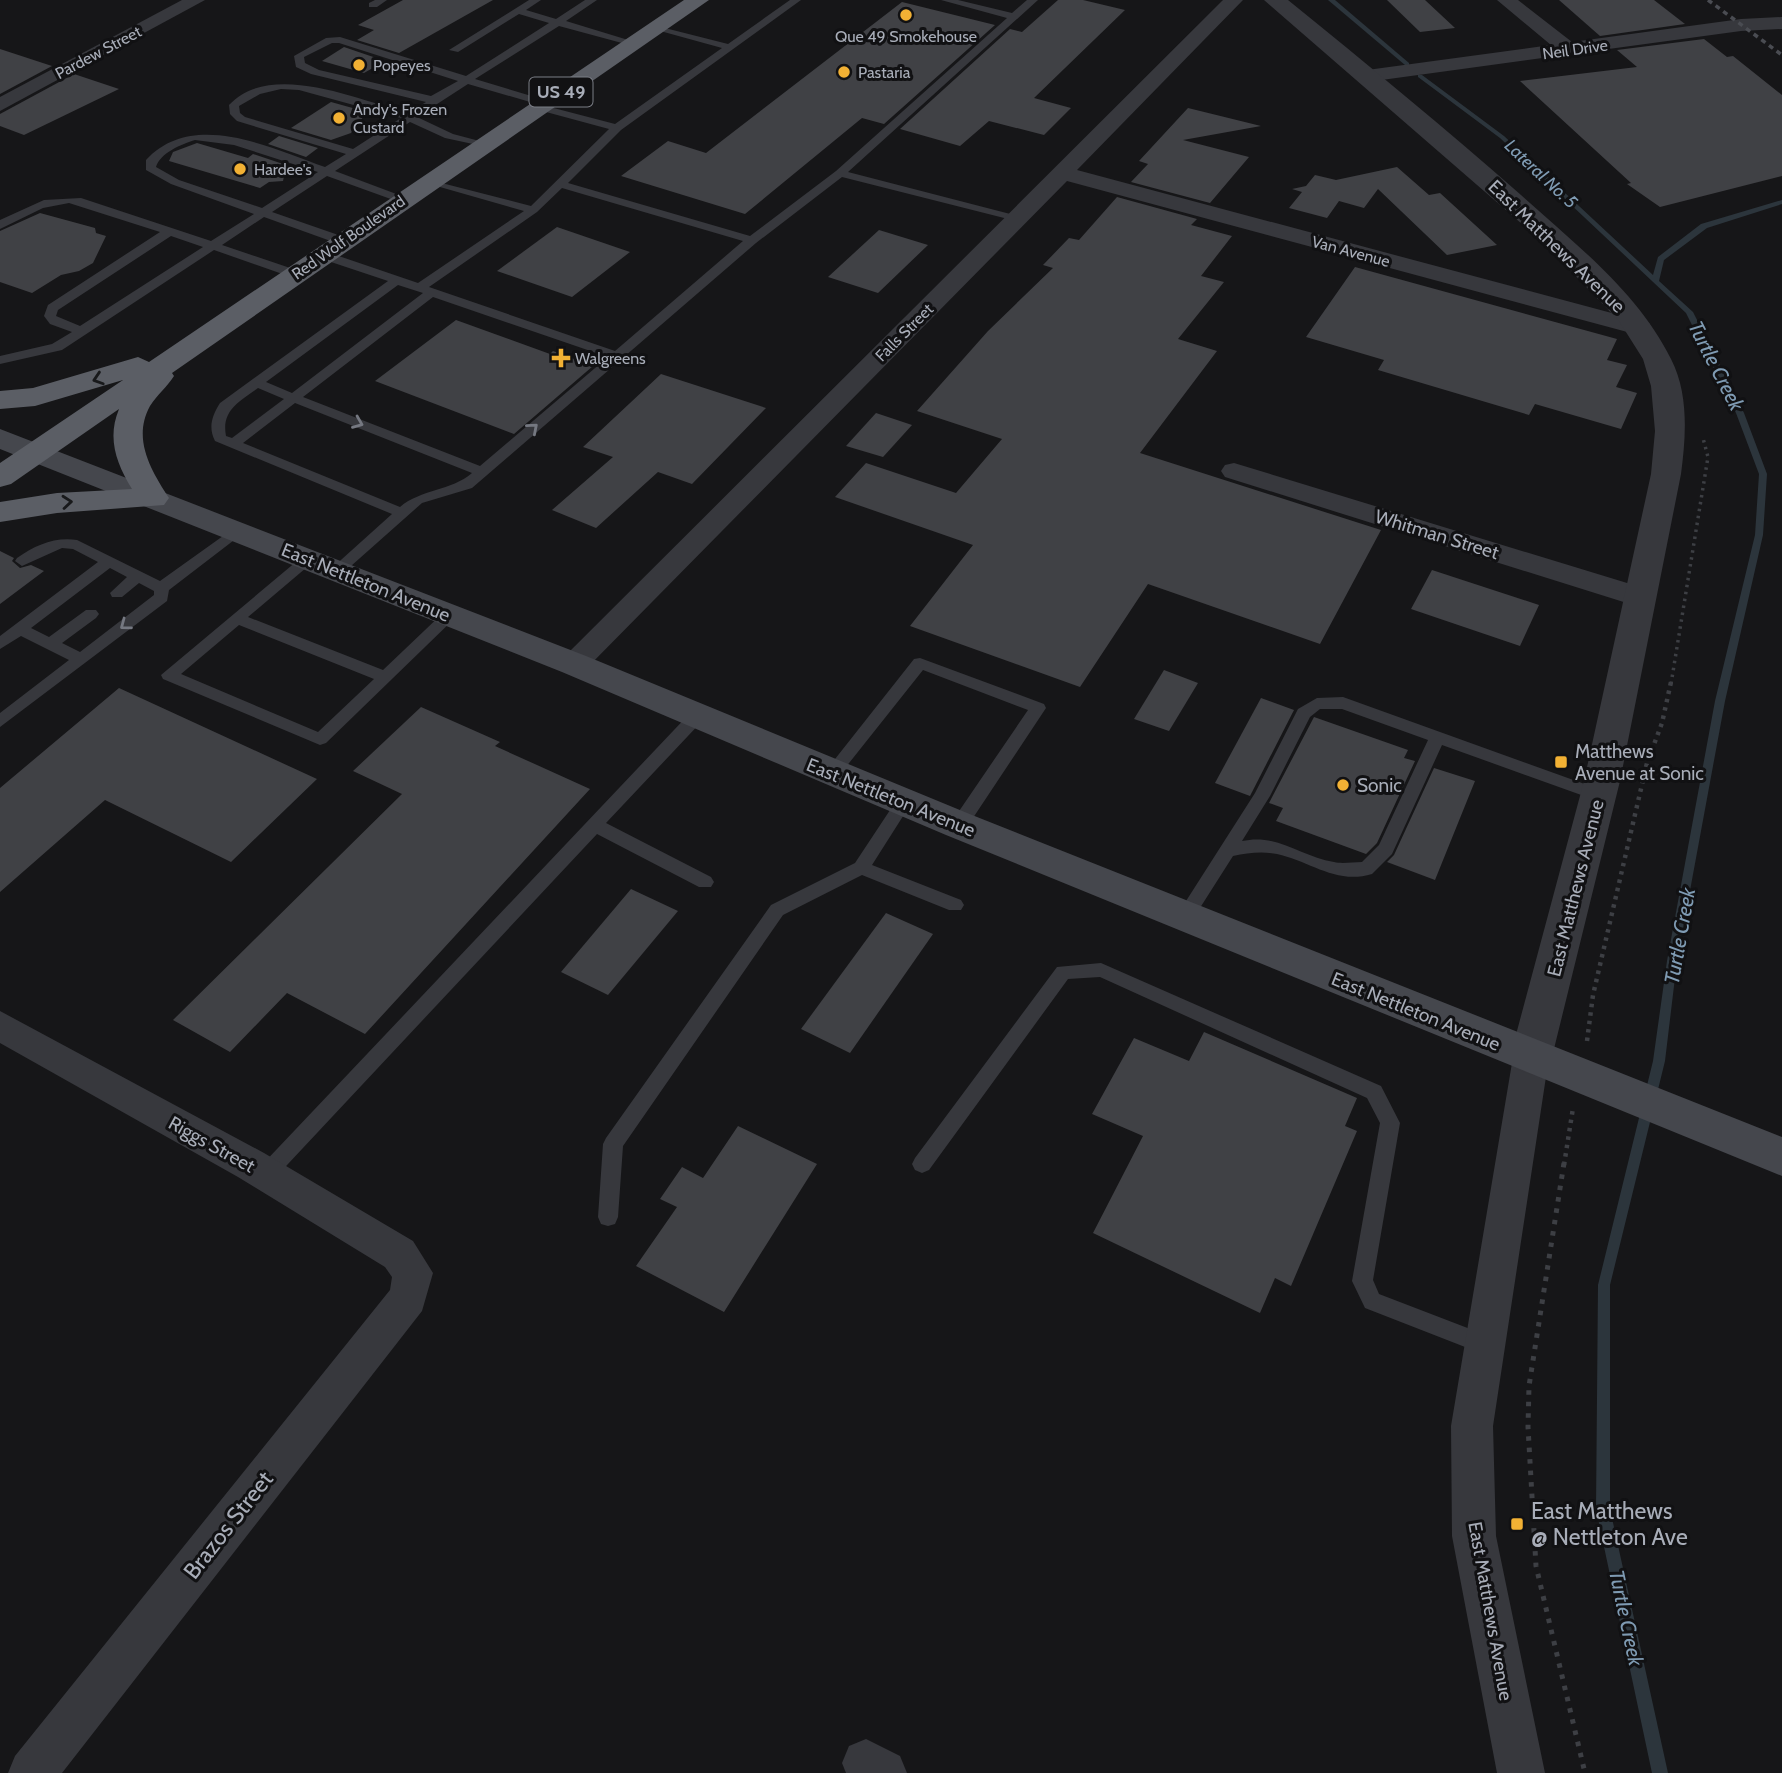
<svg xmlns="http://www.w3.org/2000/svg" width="1782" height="1773" viewBox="0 0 1782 1773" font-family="Cabin,sans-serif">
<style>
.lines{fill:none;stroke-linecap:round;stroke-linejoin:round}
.stream{fill:#2c353c;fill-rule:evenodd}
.building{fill:#404145}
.path-far2{stroke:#3d3f44;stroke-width:3.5;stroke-dasharray:2.5 4.5;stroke-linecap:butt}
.path-far1{stroke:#3d3f44;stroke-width:4.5;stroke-dasharray:3.5 5;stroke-linecap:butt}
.path{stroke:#3d3f44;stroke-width:5;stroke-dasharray:4.5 7;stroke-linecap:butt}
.service{fill:#37383d;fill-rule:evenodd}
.minor{fill:#37383d;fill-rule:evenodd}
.tertiary{fill:#37383d;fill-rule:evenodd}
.secondary{fill:#45474d;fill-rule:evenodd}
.trunk{fill:#5b5e65;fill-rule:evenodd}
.rail{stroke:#4a4c52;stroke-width:3.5;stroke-dasharray:5 4.5;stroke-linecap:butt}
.oneway{stroke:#18191b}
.oneway2{stroke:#757881}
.poi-dot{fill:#f2b134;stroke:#111113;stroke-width:2.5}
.labels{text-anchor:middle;stroke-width:6;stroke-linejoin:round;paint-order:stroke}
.far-poi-label{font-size:16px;fill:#a8adb8;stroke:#111113;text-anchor:start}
.far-street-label{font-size:16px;fill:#a8adb8;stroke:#111113}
.shield{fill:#111113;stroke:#7b7e86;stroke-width:2}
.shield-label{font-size:18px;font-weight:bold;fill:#a8adb8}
.far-water-label{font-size:18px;font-style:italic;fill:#7f9bb3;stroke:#111113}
.street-label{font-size:19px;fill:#a8adb8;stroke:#111113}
.poi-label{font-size:19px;fill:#a8adb8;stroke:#111113;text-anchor:start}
.water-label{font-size:21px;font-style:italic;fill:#7f9bb3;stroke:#111113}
.near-poi-label{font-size:23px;fill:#a8adb8;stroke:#111113;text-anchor:start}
.near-street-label{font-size:23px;fill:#a8adb8;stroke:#111113}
</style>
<rect width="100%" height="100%" fill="#161618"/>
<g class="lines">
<g class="stream">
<path d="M1328,0H1335L1409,63V65H1405Z"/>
<path d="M1418,75H1422L1504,136L1653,275L1658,257L1701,224L1782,200V204L1707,228L1664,260L1659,281L1693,312L1744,413L1767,474L1763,535L1725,701L1677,961L1665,1061L1610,1285V1509L1668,1773H1652L1596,1509L1598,1285L1653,1061L1667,961L1715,701L1755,535L1759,474L1736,413L1686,313L1500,138L1418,77Z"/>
</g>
</g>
<g class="building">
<path d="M403,0H493L399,53L357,40L374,30L358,25Z"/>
<path d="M1058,0H1083L1125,10L1034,98L1071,108L1044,135L989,121L960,146L900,129L1010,29L1022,32Z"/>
<path d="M1387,0H1425L1455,28L1420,32Z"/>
<path d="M1559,0H1654L1685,24L1600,36Z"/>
<path d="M902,2L995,25L884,124L862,118L745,214L621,176L668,141L706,153Z"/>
<path d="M1704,39L1727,57L1733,56L1782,95V176L1660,207L1627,184L1631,183L1520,81L1637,67L1617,50Z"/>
<path d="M344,47L385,61L364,73L322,61Z"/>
<path d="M0,49L52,66L0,94Z"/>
<path d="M74,74L119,89L24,135L0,126V114Z"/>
<path d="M331,102L367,112L351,133L331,140L291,128Z"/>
<path d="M1188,108L1261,126L1183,140L1249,157L1210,203L1131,182L1148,164L1139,161Z"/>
<path d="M279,136L318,148L306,157L268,144Z"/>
<path d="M197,143L248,158L253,154L292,167L285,172L283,181L269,182L260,188L169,161L173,152Z"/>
<path d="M1397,167L1429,195L1440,193L1497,245L1447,255L1378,189L1364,208L1339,201L1327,218L1289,208L1302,192L1292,189L1306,186L1315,175L1336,180Z"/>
<path d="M1117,197L1197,219L1191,225L1232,236L1201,276L1224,282L1178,339L1217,351L1140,453L1381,530L1320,644L1148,584L1080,687L910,626L973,545L835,497L866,463L956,493L1002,439L917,411L988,331L1053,268L1043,265L1069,238L1079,240Z"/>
<path d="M40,213L95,228L96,233L106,236L93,263L79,271L61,275L32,293L0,282V231Z"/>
<path d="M557,227L630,252L572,297L497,271Z"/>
<path d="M879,230L928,245L878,293L828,277Z"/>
<path d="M1355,267L1617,339L1607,360L1627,365L1616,387L1637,393L1621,429L1535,404L1529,415L1378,370L1384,360L1306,337Z"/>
<path d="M456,320L550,354L553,351L593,366L514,434L375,381Z"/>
<path d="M661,374L766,408L692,484L658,472L596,528L552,510L613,457L583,447Z"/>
<path d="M876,413L912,425L883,457L846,446Z"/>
<path d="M0,551L14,558L12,561L20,568L31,565L44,571L0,604Z"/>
<path d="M1432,570L1539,605L1520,646L1411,609Z"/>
<path d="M1164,670L1198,683L1169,731L1134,719Z"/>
<path d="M119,688L317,779L231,862L105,800L0,892V788Z"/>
<path d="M1261,698L1294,710L1250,796L1215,783Z"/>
<path d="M421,707L500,742L495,746L590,789L365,1034L287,993L230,1052L173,1020L402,794L353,771Z"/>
<path d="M1314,717L1408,750L1404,758L1415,761L1377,843L1366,854L1276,821L1283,808L1269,803Z"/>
<path d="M1434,768L1475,781L1435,880L1387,862L1394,855Z"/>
<path d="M631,889L678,911L608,995L561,972Z"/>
<path d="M886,913L933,934L850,1053L801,1029Z"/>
<path d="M1204,1032L1357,1098L1345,1126L1357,1131L1291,1286L1275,1278L1260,1313L1093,1233L1143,1136L1092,1114L1134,1038L1189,1061Z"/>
<path d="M738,1126L817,1164L724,1312L636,1266L677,1207L660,1199L682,1167L703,1178Z"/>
</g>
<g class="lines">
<path class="path-far2" d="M1671,684L1708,457L1703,438"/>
<g class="path-far1">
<path d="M1587,1041L1593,995L1647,763L1662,723L1671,682"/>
<path d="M1564,1165L1573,1108"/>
</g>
<path class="path" d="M1564,1163L1529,1386L1528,1427L1536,1566L1585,1773"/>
<g class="service">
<path d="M375,0H387L377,7H369V3Z"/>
<path d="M529,0H541L526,10L556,19L585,0H597L566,21L638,43L633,46L559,26L475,79L548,101L546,106L615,124L722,48L653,29V25L728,44L790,0H801L621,130L568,183L750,236L836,171L1007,18L941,0H958L1012,13L1027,0H1038L848,172L1026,218L1020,222L842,177L756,243L472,488L422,503L342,574L337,576L330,571L332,568L392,514L215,441C208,427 212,416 220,403L388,281L319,258V252H327L418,283L524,211L426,183V179L531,206L609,129L535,109L534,107L537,104L468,84L417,117L453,134L487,143V147L445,138L410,122L335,171L407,198V202H399L327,176L272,212L347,238V244H339L264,217L222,245L299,271V277H291L214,250L62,350L0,364V356L52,344L72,332L50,324L44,316L48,305L160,232L69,203L43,208L0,229V220L44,200L81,198L211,241L254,214L171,184L146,170V160C193,109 271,148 325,167L346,154L237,121L230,114L229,105C271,60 358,100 408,113L426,102L311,74L296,67L294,56L326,38L340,37L466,76L549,23L519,14L458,52L449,50ZM332,43H339L458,81L431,96L319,70L305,63L304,57ZM281,89L299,90L401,118L353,149L245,117L240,113L239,106L260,94ZM195,140L234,145L318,172L262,208L179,180L156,167C160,153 182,144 195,140ZM562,188L743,241L615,351L429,287L537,212ZM171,236L203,247L80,326L56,316L58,310ZM398,285L423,293L292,393L266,382ZM433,297L608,357L480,466L303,397ZM258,388L284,399L232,438L226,436C221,410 240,401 258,388ZM295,403L472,473C451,491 421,489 400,507L243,443Z"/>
<path d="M237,526L244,531L242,534L169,590L167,601L0,727V713L69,660L21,636L0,649V636L98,562L73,549L62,548L22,566L15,561L17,558C36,545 54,537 77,540L160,581ZM110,568L127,577L110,593L112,597H122L139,583L154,591V595L80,652L62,643L96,618L99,614L96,610H86L49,637L31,628Z"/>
<path d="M308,554L315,559L313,562L248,617L383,670L445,611L450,610L458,615L326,743L320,745L163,679L161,675L303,556ZM239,625L374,679L318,732L181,674Z"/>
<path d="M920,658L1044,704L1046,708L965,830L959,831L951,825L953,820L1028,710L923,670L838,777H826L824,773L914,659Z"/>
<path d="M1343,697L1604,791L1606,795L1598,801L1442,745L1392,854L1372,874C1336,885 1310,861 1277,854C1261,851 1248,853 1233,856L1191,922H1179L1176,917L1179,912L1255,793L1298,709L1317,698ZM1320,709H1342L1428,740L1379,845L1362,862C1353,862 1342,864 1334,862C1301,857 1278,833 1242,841L1270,796L1310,717Z"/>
<path d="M698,709L706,715L704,719L606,823L711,877L714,882L711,887H699L597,834L273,1180L266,1183L259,1180L256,1174L259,1168L692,711Z"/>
<path d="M904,796L912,802L872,865L961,900L964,905L961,910H949L862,875L783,915L623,1146L618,1217L615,1224L608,1226L601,1224L598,1217L603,1144L606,1138L771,905L855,863L898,798Z"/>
<path d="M1101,963L1381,1086L1400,1123L1373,1280L1379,1294L1491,1337L1494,1344L1491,1351L1483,1354L1365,1308L1352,1281L1380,1123L1367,1098L1100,977L1068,979L929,1170L922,1173L915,1170L912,1164L915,1158L1057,967Z"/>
</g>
<g class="minor">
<path d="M182,0H205L0,111V97Z"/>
<path d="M1223,0H1243L1077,170L1649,323L1652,328L1649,333H1631L1067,181L584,671L574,674L564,671L559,664L564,657Z"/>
<path d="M1497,0H1518L1572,42L1741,19L1782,17V29L1741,31L1367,82L1357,76L1367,70L1551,45Z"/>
<path d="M1234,463L1650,590L1654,597L1650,604L1640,606L1630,604L1225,477L1221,471L1225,465Z"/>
<path d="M0,1011L264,1153L413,1241L433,1273L422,1311L62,1773H8L15,1756L390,1290L392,1277L385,1267L238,1177L0,1043Z"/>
<path d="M1531,1042L1544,1046L1549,1057L1493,1426L1496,1536L1545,1773H1497L1452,1536L1451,1426L1513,1057L1518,1046Z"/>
<path d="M866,1739L900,1756L907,1773H846L842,1763L849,1746Z"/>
</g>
<path class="tertiary" d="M1264,0H1288C1367,64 1445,128 1521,195C1575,244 1638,292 1671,359C1689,394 1686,436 1681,474L1620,781L1552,1057L1546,1069L1531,1075L1516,1069L1510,1057L1584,781L1651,474L1655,431L1651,386L1643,359L1619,321L1545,244Z"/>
<path class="secondary" d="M0,429L586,656L972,815L1782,1137V1176L946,835L562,672L0,449Z"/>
<path class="trunk" d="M684,0H709L172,373L174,376C167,387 157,395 150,406C132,439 151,470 169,498L164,505L57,513L0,522V502L57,493L132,489C116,463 107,438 119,409L11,484L0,487V463L123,380L35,406L0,409V391L33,388L138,357L149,362Z"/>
<path class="rail" d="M1708,0L1782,55"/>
</g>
<defs><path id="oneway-chevron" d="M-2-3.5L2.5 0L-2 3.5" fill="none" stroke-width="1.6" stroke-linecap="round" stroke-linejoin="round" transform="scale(1.75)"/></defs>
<g class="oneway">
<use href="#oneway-chevron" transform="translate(98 379) rotate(162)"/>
<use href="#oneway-chevron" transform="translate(67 502) rotate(-5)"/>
</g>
<g class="oneway2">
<use href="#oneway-chevron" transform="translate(358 423) rotate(22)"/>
<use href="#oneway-chevron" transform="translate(533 428) rotate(-41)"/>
<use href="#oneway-chevron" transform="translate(125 625) rotate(143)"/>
</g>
<g class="poi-dot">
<circle cx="906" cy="15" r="7"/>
<circle cx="359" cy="65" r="7"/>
<circle cx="844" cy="72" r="7"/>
<circle cx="339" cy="118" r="7"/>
<circle cx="240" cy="169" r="7"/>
<path d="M557.5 347.5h7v7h7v7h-7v7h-7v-7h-7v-7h7z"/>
<rect x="1554" y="755" width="14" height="14" rx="3.5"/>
<circle cx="1343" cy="785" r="7"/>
<rect x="1510" y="1517" width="14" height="14" rx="3.5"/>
</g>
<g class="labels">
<g class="far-poi-label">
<text x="906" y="42" text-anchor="middle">Que 49 Smokehouse</text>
<text x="373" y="71">Popeyes</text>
<text x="858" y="78">Pastaria</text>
<text x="353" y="115">Andy's Frozen<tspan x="353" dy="18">Custard</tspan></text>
<text x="254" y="175">Hardee's</text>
<text x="575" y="364">Walgreens</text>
</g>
<g class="far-street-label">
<text transform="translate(1575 49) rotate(-8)" y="6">Neil Drive</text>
<text transform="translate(98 52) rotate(-28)" y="6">Pardew Street</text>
<text transform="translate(348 237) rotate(-35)" y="6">Red Wolf Boulevard</text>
<text transform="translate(1351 251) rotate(15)" y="6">Van Avenue</text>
<text transform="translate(904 332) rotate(-45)" y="6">Falls Street</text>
</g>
<rect class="shield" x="529.5" y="77.5" width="63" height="29" rx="5"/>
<g class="shield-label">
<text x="561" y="98">US 49</text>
</g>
<g class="far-water-label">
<text transform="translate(1541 174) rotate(43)" y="6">Lateral No. 5</text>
</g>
<g class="street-label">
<text transform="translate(1557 246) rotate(44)" y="7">East Matthews Avenue</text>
<text transform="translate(1437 534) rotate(17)" y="7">Whitman Street</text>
<text transform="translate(366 582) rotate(22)" y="7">East Nettleton Avenue</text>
<text transform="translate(891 797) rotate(22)" y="7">East Nettleton Avenue</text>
<text transform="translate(1575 888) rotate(-76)" y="7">East Matthews Avenue</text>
<text transform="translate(1416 1011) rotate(22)" y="7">East Nettleton Avenue</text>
<text transform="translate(212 1144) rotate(29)" y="7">Riggs Street</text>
<text transform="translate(1491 1611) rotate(80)" y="7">East Matthews Avenue</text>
</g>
<g class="poi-label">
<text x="1575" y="758">Matthews<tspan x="1575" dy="22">Avenue at Sonic</tspan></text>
<text x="1357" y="792">Sonic</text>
</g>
<g class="water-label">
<text transform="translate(1716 366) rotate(63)" y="7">Turtle Creek</text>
<text transform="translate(1680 936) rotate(-80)" y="7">Turtle Creek</text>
<text transform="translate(1626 1618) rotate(78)" y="7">Turtle Creek</text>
</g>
<g class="near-poi-label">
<text x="1531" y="1519">East Matthews<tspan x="1531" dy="26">@ Nettleton Ave</tspan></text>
</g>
<g class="near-street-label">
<text transform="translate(228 1525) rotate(-52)" y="8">Brazos Street</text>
</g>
</g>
</svg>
